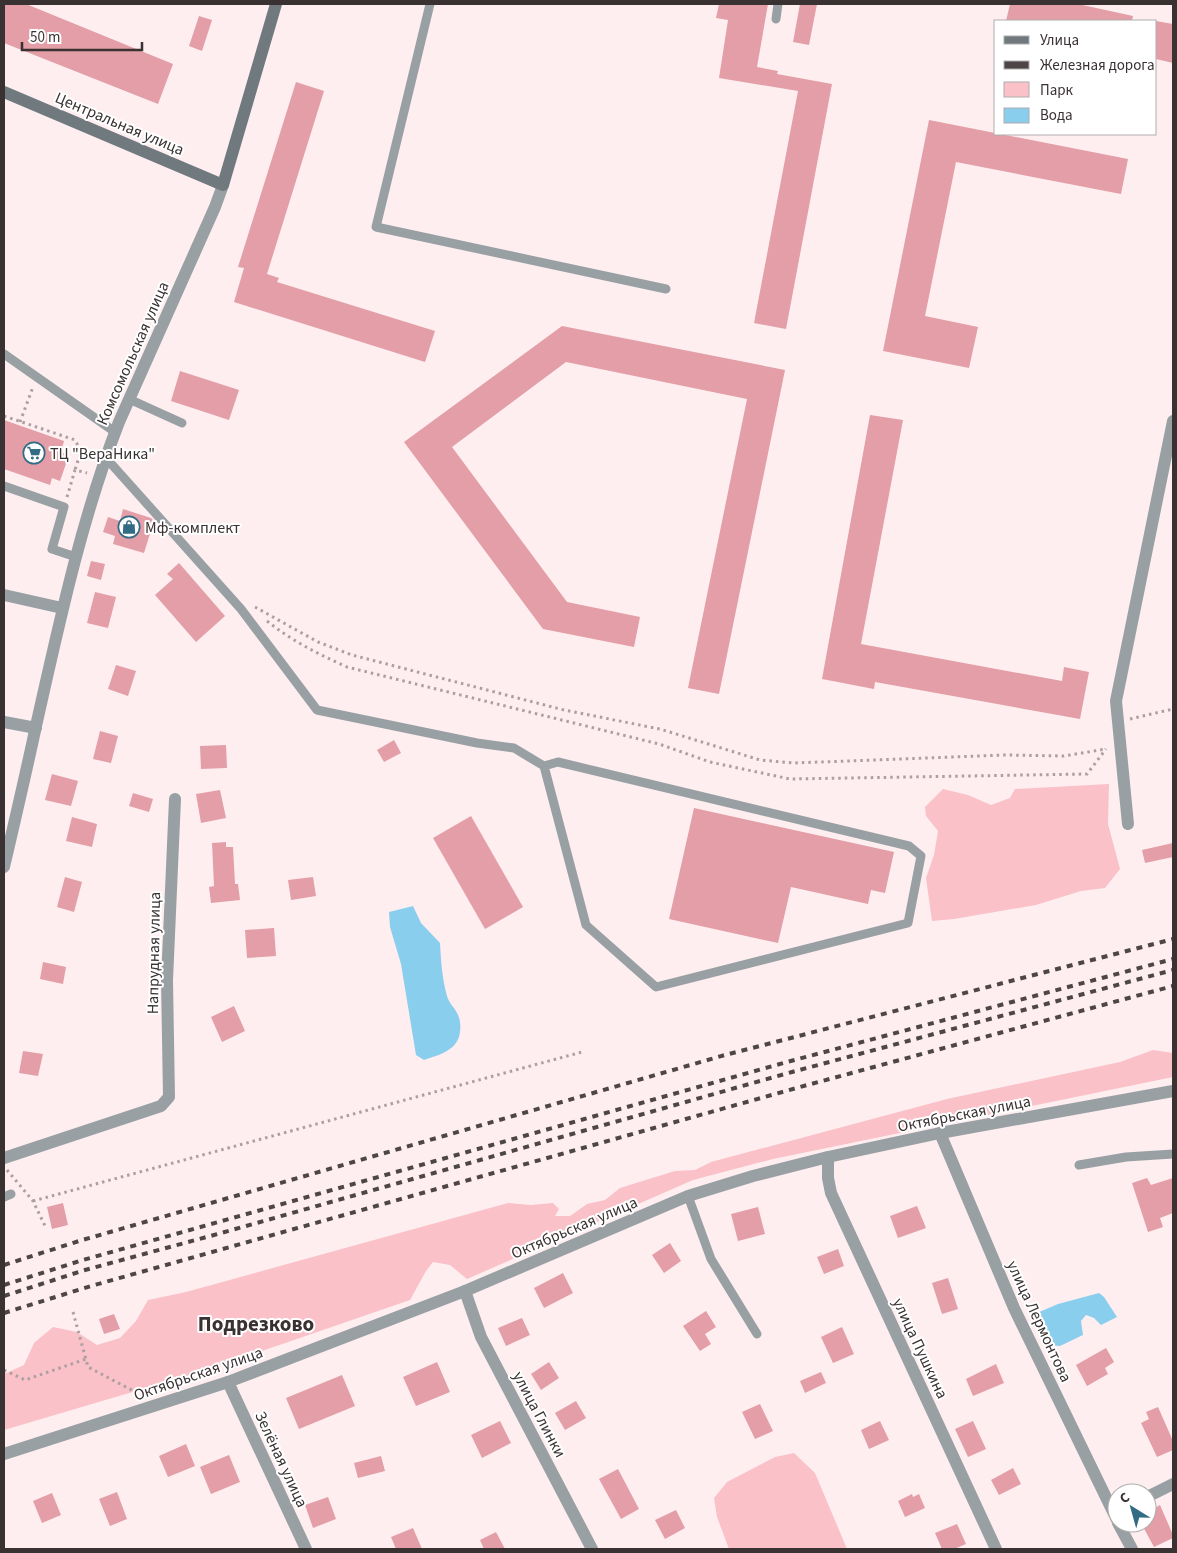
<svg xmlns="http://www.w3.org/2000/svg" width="1177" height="1553" viewBox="0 0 1177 1553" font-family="'Source Sans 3',sans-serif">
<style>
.green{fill:#fac1c8}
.water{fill:#8aceee}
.building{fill:#e39ea7}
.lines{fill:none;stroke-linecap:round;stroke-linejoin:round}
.path{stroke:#ac9fa1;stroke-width:3;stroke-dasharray:2.5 4;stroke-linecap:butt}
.lane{stroke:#99a0a4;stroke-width:9}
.street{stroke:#99a0a4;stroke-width:12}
.secondary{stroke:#6f797e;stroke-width:12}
.rail{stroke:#4e4546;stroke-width:4;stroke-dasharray:6 6;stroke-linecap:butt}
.labels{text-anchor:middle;stroke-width:4;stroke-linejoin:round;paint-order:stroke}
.street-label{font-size:16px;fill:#393132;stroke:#fff}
.poi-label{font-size:16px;fill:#393132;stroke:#fff;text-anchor:start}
.district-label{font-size:21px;font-weight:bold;fill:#393132;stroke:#fff}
</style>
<rect width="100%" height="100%" fill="#feeef0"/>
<g class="green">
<path d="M1109,784L1108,824L1120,869L1105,888L1081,891L1036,905L954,919L932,921L926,878L934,855L938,831L926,816L925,807L943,789L968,795L991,805L1010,798L1015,789Z"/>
<path d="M1153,1050L1173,1053V1077L773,1159L693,1180L467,1279L450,1265L433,1262L426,1271L410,1300L207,1370L4,1430V1374L24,1365L34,1343L53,1327L77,1332L97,1345L120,1338L136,1321L148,1300L186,1292L508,1203L531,1205L553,1203L559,1209L555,1216H570L587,1204L605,1200L620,1188L675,1171L695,1170L711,1162L947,1099L1120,1062Z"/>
<path d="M794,1453L815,1473L847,1549H729L717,1517L714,1498L727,1482L775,1457Z"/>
</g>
<g class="water">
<path d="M413,906L421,923L440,943C441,961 442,978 447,996C449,1003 454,1007 457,1013C460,1018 461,1026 460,1031C459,1050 439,1055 424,1060L416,1055L401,964L390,927L389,912Z"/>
<path d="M1099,1293L1104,1297L1117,1317L1101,1325L1094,1318L1086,1315L1081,1321L1083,1335L1060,1346L1048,1345L1036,1321L1037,1313L1058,1304Z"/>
</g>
<g class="building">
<path d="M4,4H26L173,64L158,104L4,43Z"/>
<path d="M719,4H768L757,67L778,71L777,74L832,84L786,329L754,323L798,91L719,78L728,20L716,18Z"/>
<path d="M800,4H817L809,45L793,42Z"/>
<path d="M1010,4H1078L1133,16L1132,21H1006Z"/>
<path d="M199,16L212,20L202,51L189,46Z"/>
<path d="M1156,21L1173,24V63L1156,59Z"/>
<path d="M296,82L324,91L267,274L279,278L277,282L435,331L425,362L234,302L244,268L238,267Z"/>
<path d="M929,120L1128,159L1121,194L956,162L925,316L978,327L969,368L883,351Z"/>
<path d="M562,326L785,370L719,694L688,688L747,399L566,362L452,447L567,602L640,617L634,647L543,629L404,442Z"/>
<path d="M180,371L239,390L229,420L171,401Z"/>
<path d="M870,415L903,420L861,644L1062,681L1064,667L1089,672L1080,719L875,682L874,689L822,679Z"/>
<path d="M4,420L64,441L61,452L69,455L60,481L52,478L50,485L4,469Z"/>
<path d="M123,509L151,518L154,521L144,553L113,544L115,536L103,532L108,517L120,521Z"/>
<path d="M91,561L105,564L101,580L87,576Z"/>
<path d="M179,563L225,616L196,642L155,595L173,579L167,574Z"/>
<path d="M95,592L116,597L108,628L87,623Z"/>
<path d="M116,665L136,671L128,696L108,689Z"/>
<path d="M100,731L118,736L111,763L93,759Z"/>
<path d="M394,740L401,753L384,762L377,750Z"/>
<path d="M226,745L227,768L201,769L200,746Z"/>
<path d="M52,774L78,781L71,806L45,800Z"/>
<path d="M220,790L226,818L201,823L196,794Z"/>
<path d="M133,793L153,799L149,812L129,806Z"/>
<path d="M694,808L894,852L885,893L871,890L868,904L791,887L778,943L669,919Z"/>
<path d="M471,816L523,907L485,929L433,838Z"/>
<path d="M72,817L97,824L92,847L66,841Z"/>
<path d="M226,842V847H233L235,884H238L240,900L211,903L209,887L214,886L212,843Z"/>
<path d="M1173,843V857L1145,863L1142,850Z"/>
<path d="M65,877L82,882L74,912L57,907Z"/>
<path d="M313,877L316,896L291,900L288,880Z"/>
<path d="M274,928L276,956L247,958L245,930Z"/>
<path d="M43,962L66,967L63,984L40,979Z"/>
<path d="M234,1006L245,1031L222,1042L211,1017Z"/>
<path d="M23,1051L43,1054L38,1076L19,1073Z"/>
<path d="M1147,1178L1151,1185L1173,1178V1213L1160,1218L1163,1227L1148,1232L1132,1183Z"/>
<path d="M63,1203L68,1225L52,1229L47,1207Z"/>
<path d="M917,1206L926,1228L898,1238L890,1216Z"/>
<path d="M758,1207L765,1234L738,1241L731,1214Z"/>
<path d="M670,1243L681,1261L664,1273L652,1255Z"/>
<path d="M838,1249L844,1266L824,1274L817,1257Z"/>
<path d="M563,1273L573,1293L544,1308L534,1288Z"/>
<path d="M948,1278L958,1309L942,1314L932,1283Z"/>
<path d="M706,1311L716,1327L705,1334L711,1344L700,1351L683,1326Z"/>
<path d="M114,1314L120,1329L104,1334L99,1319Z"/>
<path d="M522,1318L530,1335L506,1346L498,1328Z"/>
<path d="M842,1327L854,1354L833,1363L821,1337Z"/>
<path d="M1106,1348L1114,1362L1105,1368L1108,1374L1087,1386L1076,1365Z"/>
<path d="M437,1362L450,1392L416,1406L403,1377Z"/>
<path d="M549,1362L559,1378L541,1390L531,1374Z"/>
<path d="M996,1364L1004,1383L973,1396L966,1379Z"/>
<path d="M821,1372L826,1383L805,1393L800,1381Z"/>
<path d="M342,1375L355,1406L299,1429L286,1398Z"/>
<path d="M576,1401L586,1418L565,1430L555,1413Z"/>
<path d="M760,1404L773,1431L755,1439L742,1412Z"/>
<path d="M1158,1407L1173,1441V1450L1157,1457L1141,1423L1149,1419L1146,1412Z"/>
<path d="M500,1421L511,1443L482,1458L471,1435Z"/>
<path d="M880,1421L889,1440L869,1449L861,1430Z"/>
<path d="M973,1421L986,1449L968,1457L955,1429Z"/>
<path d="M186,1444L195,1466L168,1477L159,1456Z"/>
<path d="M229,1455L240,1482L211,1494L200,1467Z"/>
<path d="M381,1456L385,1471L358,1478L354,1463Z"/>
<path d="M1013,1468L1021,1484L999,1495L991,1480Z"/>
<path d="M618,1469L639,1509L621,1519L599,1479Z"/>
<path d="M117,1492L127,1519L110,1526L99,1499Z"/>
<path d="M52,1493L61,1515L42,1523L33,1501Z"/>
<path d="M912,1494L913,1497L919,1494L925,1508L905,1517L898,1501Z"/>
<path d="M328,1497L336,1519L313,1528L305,1505Z"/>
<path d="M1160,1505L1173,1535V1538L1154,1547L1141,1523H1147V1512Z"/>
<path d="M676,1510L685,1528L665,1539L655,1520Z"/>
<path d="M957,1524L966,1544L954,1549H942L935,1533Z"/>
<path d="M413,1528L422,1549H396L391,1537Z"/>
<path d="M496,1532L505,1549H484L480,1540Z"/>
</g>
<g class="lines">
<g class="path">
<path d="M4,416L75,440L81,451L75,470"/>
<path d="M20,422L33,387"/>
<path d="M67,497L75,470L87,473"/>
<path d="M255,607L318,642L352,655L564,710L660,729L760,760L794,763L1006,755L1064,756L1106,749"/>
<path d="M267,621C292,641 318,654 347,667L659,744L710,762L790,779L1087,774L1106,749"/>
<path d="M1130,719L1173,709"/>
<path d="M7,1170L33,1201L46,1228"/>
<path d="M33,1201L582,1052"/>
<path d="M73,1312L88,1367L143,1396"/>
<path d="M4,1370L25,1380L86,1359"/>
</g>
<g class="lane">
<path d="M430,4L376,227L666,289"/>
<path d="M776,19L778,4"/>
<path d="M4,354L115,432"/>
<path d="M129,399L182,423"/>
<path d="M106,458L241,609L317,710L477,743L514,748L544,766L586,925L656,987L908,923L921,856L909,846L558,762L544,766"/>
<path d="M4,486L64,507L52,549L76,557"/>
<path d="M1079,1165L1126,1157L1173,1154"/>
<path d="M688,1196L711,1259L757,1334"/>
<path d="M4,1197L11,1194"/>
</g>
<g class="street">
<path d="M4,595L62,608"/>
<path d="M4,722L36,728"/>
<path d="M1128,824L1116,701L1173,421"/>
<path d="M4,867C15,820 26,773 36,726C59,624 81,520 119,422L215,207L223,185"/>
<path d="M940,1133L1014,1308L1117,1520"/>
<path d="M828,1157V1178L831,1193L996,1549"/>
<path d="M4,1158L161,1106L169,1097L167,980L175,799"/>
<path d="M465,1291L481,1337L592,1549"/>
<path d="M228,1382L306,1549"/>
<path d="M4,1454L228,1382L465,1291L688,1196L753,1176L828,1157L940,1133L1173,1091"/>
<path d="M1147,1497L1173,1484"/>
<path d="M1118,1523L1132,1549"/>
</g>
<path class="secondary" d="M4,92L223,185L276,4"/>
<g class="rail">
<path d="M4,1265L79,1241L725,1055L1173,939"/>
<path d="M4,1285L83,1260L787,1062L1173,959"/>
<path d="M4,1296L85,1270L214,1235L792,1072L1173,970"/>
<path d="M4,1313L91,1286L800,1087L1173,986"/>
</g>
</g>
<defs>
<g id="supermarket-ring" transform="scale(1.125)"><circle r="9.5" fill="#fff" stroke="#326b84" stroke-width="1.5"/><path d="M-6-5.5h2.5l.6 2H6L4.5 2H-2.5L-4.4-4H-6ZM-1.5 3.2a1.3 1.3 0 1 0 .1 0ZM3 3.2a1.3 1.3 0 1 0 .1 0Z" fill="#326b84"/></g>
<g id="shop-ring" transform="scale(1.125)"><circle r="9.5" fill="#fff" stroke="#326b84" stroke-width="1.5"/><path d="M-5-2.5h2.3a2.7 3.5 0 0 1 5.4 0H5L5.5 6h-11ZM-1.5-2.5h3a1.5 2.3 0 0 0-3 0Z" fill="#326b84"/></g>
</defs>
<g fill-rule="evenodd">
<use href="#supermarket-ring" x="34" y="453"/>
<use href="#shop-ring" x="129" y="527"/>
</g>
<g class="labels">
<g class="street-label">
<text transform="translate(120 123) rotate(23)" y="6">Центральная улица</text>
<text transform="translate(132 353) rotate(-66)" y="6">Комсомольская улица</text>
<text transform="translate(153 953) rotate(-89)" y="6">Напрудная улица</text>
<text transform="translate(964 1113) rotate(-11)" y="6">Октябрьская улица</text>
<text transform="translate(574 1227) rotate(-23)" y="6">Октябрьская улица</text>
<text transform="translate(1040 1321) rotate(65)" y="6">улица Лермонтова</text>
<text transform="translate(921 1348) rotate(65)" y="6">улица Пушкина</text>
<text transform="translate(198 1373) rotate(-19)" y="6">Октябрьская улица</text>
<text transform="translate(540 1414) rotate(62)" y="6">улица Глинки</text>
<text transform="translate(282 1459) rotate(65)" y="6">Зелёная улица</text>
</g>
<g class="poi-label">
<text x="50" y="459">ТЦ "ВераНика"</text>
<text x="145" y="533">Мф-комплект</text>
</g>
<g class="district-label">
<text x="256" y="1331">Подрезково</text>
</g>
</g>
<rect width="1177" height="1553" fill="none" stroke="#393132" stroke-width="10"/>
<rect x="994" y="20" width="162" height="115" fill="#ffffff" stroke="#b0adad"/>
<rect x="1004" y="36" width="25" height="8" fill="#6f797e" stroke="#b0adad"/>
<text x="1040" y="45" font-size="15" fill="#393132">Улица</text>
<rect x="1004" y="61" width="25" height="8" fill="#4e4546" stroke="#b0adad"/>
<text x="1040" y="70" font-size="15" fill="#393132">Железная дорога</text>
<rect x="1004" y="82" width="25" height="15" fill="#fac1c8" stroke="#b0adad"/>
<text x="1040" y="95" font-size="15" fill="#393132">Парк</text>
<rect x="1004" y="108" width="25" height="15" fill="#8aceee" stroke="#b0adad"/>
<text x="1040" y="120" font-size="15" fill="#393132">Вода</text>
<g transform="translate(1132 1508) rotate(323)"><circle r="24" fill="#ffffff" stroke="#b0adad"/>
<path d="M0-4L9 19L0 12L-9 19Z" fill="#326b84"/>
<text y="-8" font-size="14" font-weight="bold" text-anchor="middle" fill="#393132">С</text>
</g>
<path d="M22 42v8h120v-8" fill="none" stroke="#393132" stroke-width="2.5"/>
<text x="30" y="42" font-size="15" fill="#393132" stroke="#ffffff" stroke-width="4" paint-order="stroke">50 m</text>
</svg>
